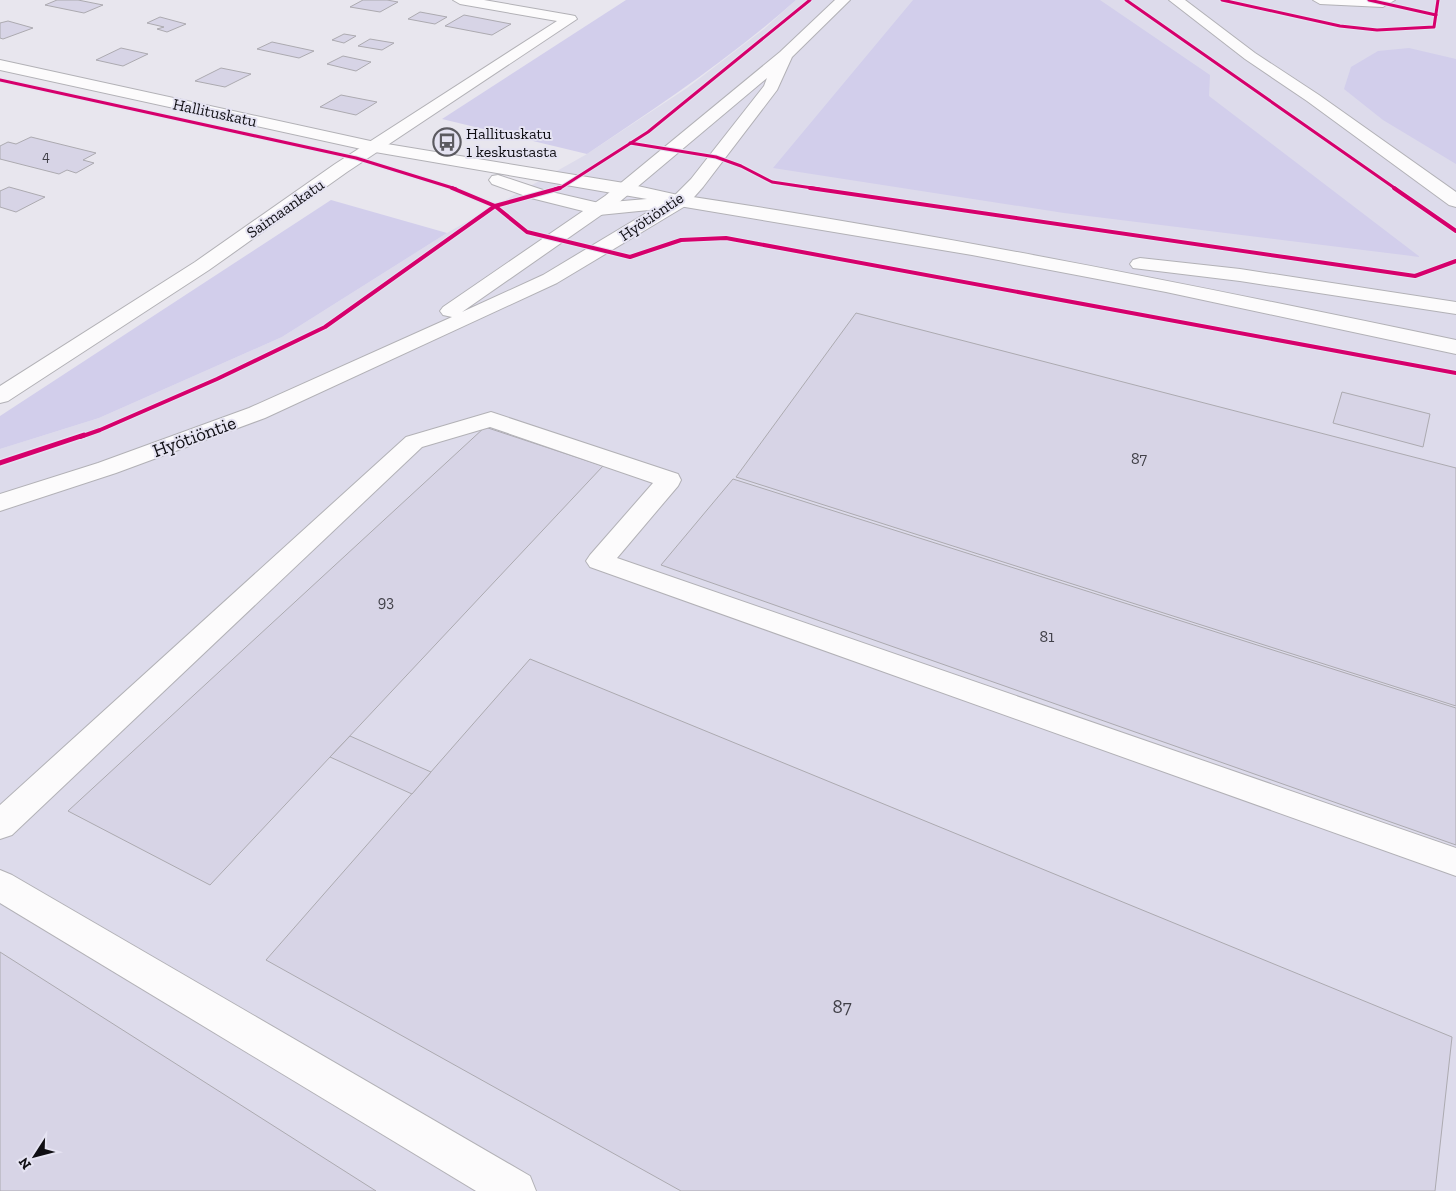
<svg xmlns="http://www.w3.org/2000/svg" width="1456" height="1191" viewBox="0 0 1456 1191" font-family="'Zilla Slab',serif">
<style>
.built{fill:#dddbeb}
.green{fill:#d2ceeb}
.building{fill:#d7d4e6;stroke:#acaab0}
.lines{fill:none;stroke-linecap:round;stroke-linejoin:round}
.service-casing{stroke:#b2b1b6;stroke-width:2}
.minor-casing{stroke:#b2b1b6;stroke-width:2}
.tertiary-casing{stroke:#b2b1b6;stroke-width:2}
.secondary-casing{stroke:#b2b1b6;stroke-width:2}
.service{fill:#fcfbfc;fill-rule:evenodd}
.minor{fill:#fcfbfc;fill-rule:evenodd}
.tertiary{fill:#fcfbfc;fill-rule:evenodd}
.secondary{fill:#fcfbfc;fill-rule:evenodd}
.cycleway-far2-casing{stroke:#e5e3f2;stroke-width:5}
.cycleway-far1-casing{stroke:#e5e3f2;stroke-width:6}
.cycleway-casing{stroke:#e5e3f2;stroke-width:8}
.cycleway-far2{stroke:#d6006c;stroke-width:3}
.cycleway-far1{stroke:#d6006c;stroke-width:4}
.cycleway{stroke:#d6006c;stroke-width:5}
.labels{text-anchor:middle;stroke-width:4;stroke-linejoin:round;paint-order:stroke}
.far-number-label{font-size:14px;fill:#414048}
.far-street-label{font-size:16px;fill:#0f0e13;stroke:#e5e3f2}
.far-poi-label{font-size:16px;fill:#0f0e13;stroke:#e5e3f2;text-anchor:start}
.number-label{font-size:16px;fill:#414048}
.street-label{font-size:19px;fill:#0f0e13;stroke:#e5e3f2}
.near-number-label{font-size:19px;fill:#414048}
</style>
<rect width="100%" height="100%" fill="#e8e6ee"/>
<path class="built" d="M796,0H1456V1191H0V449L99,418L282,337L447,233L587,154L687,88L764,29Z"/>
<g class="green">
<path d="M626,0H796C731,58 659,106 587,154L442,119Z"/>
<path d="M913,0H1100L1210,75L1209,96L1420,257L1064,213L773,168Z"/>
<path d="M1409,48L1456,59V164L1383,120L1344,89L1351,67L1378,51Z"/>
<path d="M331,200L447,233L282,337L99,418L0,449V416Z"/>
</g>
<g class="building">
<path d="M57,0H78L103,5L84,13L45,5Z"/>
<path d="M363,0H387L398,2L380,12L350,7Z"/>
<path d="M420,12L447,17L435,24L408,19Z"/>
<path d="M464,15L511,24L492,35L445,26Z"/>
<path d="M160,17L186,24L167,32L157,29L164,27L147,23Z"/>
<path d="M8,21L33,28L3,39L0,38V23Z"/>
<path d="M344,34L356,36L344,43L332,40Z"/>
<path d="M370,39L394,43L382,50L358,46Z"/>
<path d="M272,42L314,51L299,58L257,49Z"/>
<path d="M121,48L148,54L123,66L96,60Z"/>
<path d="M343,56L371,62L356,71L327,64Z"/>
<path d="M221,68L251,74L225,87L195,81Z"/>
<path d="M341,95L377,102L356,115L320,107Z"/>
<path d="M31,137L96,153L83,160L94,163L76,173L67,170L59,174L0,159V146L8,142L16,144Z"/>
<path d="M9,187L45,197L16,212L0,207V191Z"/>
<path d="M856,313L1456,468V706L736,477Z"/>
<path d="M1342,392L1430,414L1423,447L1333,423Z"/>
<path d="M485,427L603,466L210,885L68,811Z"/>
<path d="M733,479L1456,708V845L661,565Z"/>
<path d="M530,659L1452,1037L1435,1191H681L266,960Z"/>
<path d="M350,736L431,772L412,794L330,757Z"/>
<path d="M0,952L376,1191H0Z"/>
</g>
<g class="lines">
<g class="service-casing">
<g id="service">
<path d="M1169,0H1185L1255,53L1319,95L1456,192V207L1449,205L1307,101L1245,59Z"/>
<path d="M1313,0H1395L1383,7L1320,4Z"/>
<path d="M680,195C941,234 1198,286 1456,340V354L1166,292L972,255L673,205L671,201L673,197Z"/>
<path d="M1140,258L1240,269L1456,302V314L1240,281L1133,268L1130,264L1133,260Z"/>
<path d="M491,412L678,474L681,480L678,486L617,558L1456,848V876L590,567L586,561L590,555L653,483L490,427L422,447L12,835L0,839V805L406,437Z"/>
<path d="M0,870L12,875L530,1176L536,1191H476L0,903Z"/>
</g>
</g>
<g class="minor-casing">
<path id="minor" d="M453,0H484L570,15L575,16L577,19L347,172L209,270L8,401L0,403V386L195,262L335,164L557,21L460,4Z"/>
</g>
<g class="tertiary-casing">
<path id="tertiary" d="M0,60L375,142L624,183L687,197L689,201L687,205L680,207L668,204L666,207L659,209L599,215L531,198L492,184L489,180L492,176L498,175L543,190L599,203L647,199L375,152L0,70Z"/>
</g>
<g class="secondary-casing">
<path id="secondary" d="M835,0H850L792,57L777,90L703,187L687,205L557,283L265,418L116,473L0,511V494L98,463L249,408L452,317L443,315L440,311L443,307L605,196L780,52ZM767,78L764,86L691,179L673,197L543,275L462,312L617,204Z"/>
</g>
<use href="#service" class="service"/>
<use href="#minor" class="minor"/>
<use href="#tertiary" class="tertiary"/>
<use href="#secondary" class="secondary"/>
<g class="cycleway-far2-casing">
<g id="cycleway-far2">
<path d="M1126,0L1396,189"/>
<path d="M1222,0L1340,26L1377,30L1434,27L1438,0"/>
<path d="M1369,0L1436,15"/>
<path d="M0,80L356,158L456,189"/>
<path d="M630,143L716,157L741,166L772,182L819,189"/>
<path d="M555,189L562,187L648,132L810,0"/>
</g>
</g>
<g class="cycleway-far1-casing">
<g id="cycleway-far1">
<path d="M452,188L495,206L527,232L630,257L681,240L726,238L1456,373"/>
<path d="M810,188L1415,276L1456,261"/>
<path d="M1394,188L1456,231"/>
<path d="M80,437L100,430L217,379L325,327L495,206L560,188"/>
</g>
</g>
<g class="cycleway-casing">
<path id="cycleway" d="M0,463L84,435"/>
</g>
<use href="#cycleway-far2" class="cycleway-far2"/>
<use href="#cycleway-far1" class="cycleway-far1"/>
<use href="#cycleway" class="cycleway"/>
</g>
<defs>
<g id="bus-ring" transform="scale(1.4375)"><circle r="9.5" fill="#e5e3f2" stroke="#5b5a60" stroke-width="1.5"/><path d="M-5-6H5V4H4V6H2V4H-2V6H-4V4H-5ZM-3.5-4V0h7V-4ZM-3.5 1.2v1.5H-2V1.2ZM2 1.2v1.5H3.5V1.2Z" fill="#5b5a60"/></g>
</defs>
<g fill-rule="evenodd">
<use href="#bus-ring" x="447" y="142"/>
</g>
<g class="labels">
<g class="far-number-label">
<text x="46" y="161">4</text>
</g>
<g class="far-street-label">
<text transform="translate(215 112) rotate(12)" y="6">Hallituskatu</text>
<text transform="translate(285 208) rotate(-35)" y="6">Saimaankatu</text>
<text transform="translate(651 216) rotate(-34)" y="6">Hyötiöntie</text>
</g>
<g class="far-poi-label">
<text x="466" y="139">Hallituskatu<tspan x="466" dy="18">1 keskustasta</tspan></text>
</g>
<g class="number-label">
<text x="1139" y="464">87</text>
<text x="386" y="607">93</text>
<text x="1047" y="642">81</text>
</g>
<g class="street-label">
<text transform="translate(194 436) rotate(-20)" y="7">Hyötiöntie</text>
</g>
<g class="near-number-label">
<text x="842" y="1013">87</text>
</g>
</g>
<g transform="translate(35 1156) rotate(234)" stroke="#e5e3f2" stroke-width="4" paint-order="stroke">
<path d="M0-4L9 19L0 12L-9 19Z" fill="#0f0e13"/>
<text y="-8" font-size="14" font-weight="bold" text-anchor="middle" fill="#0f0e13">N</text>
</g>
</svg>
